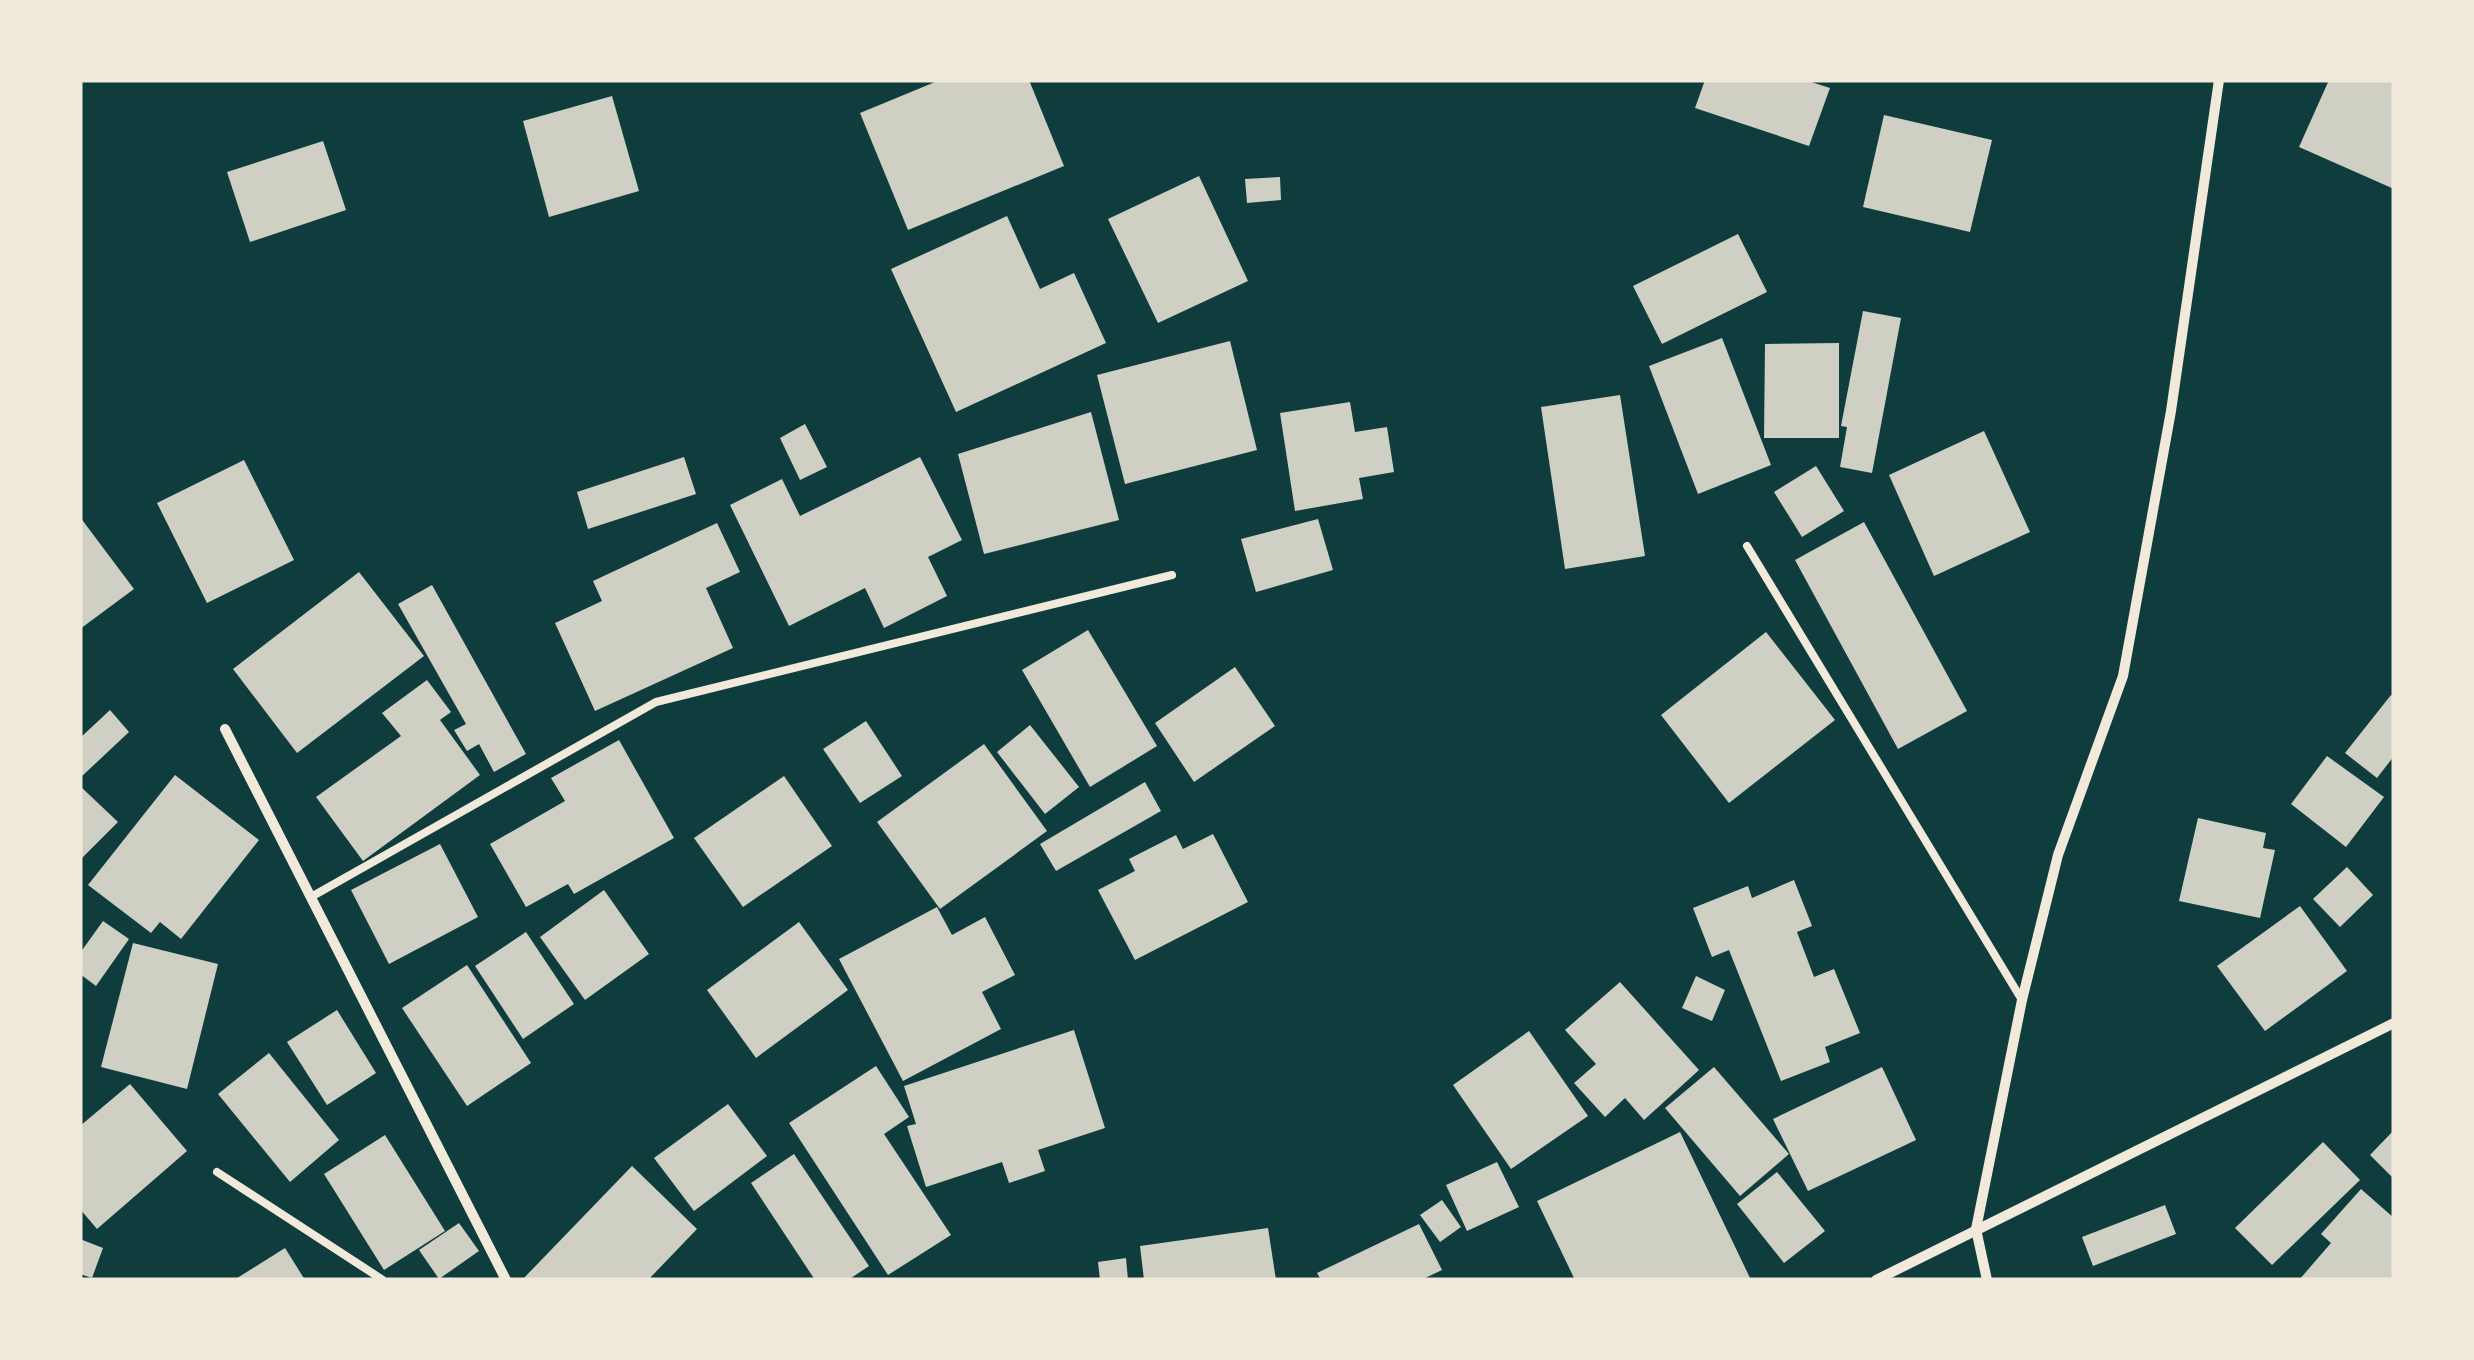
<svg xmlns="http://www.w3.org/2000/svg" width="2474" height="1360" viewBox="0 0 2474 1360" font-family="'Zilla Slab',serif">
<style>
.building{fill:#cfcfc3}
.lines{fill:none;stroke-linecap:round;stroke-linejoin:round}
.service{stroke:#f1e9da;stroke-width:8}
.minor{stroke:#f1e9da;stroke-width:10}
</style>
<rect width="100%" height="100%" fill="#0f3d3e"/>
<g class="building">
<path d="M940,80H1029L1064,166L908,230L860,113Z"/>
<path d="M1705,80H1805L1830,88L1809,146L1695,108Z"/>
<path d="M2329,80H2394V189L2299,147Z"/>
<path d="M612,96L639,191L549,217L523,121Z"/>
<path d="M1884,115L1992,140L1970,232L1863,207Z"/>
<path d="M323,141L346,210L250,242L227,172Z"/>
<path d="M1199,176L1248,281L1158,323L1108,219Z"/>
<path d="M1280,177L1281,200L1247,203L1245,179Z"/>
<path d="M1007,216L1040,289L1074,273L1106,343L956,412L891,269Z"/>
<path d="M1738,234L1767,292L1662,344L1633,286Z"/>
<path d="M1863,311L1901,318L1872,473L1840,467L1847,427L1841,426Z"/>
<path d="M1722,338L1771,465L1698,494L1649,366Z"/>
<path d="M1230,341L1257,450L1125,484L1097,375Z"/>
<path d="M1839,343V438H1764L1765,344Z"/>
<path d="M1620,395L1645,556L1565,569L1541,407Z"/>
<path d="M1350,402L1355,432L1387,427L1394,472L1359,478L1363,499L1295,511L1280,413Z"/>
<path d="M1091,412L1119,520L984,554L958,454Z"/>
<path d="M805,424L827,467L800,480L780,438Z"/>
<path d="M1984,431L2030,532L1934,576L1889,475Z"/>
<path d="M684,457L696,494L588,529L577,492Z"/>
<path d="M920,457L962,540L928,557L947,596L884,628L865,588L789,626L730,505L782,479L800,516Z"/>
<path d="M244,460L294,560L207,603L157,503Z"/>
<path d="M1816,466L1844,511L1802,537L1774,492Z"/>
<path d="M80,517L134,589L80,629Z"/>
<path d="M1318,519L1333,570L1256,592L1241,539Z"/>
<path d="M1864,522L1967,711L1898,749L1795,560Z"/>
<path d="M717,523L740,572L706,588L733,648L595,711L555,623L602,601L593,581Z"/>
<path d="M359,572L424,656L297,753L233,669Z"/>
<path d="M432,585L526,754L494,772L479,744L467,751L454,730L466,724L398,604Z"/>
<path d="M1088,630L1157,746L1090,787L1022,670Z"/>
<path d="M1766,632L1835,720L1729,803L1661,715Z"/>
<path d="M1235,667L1275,726L1194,782L1155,723Z"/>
<path d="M427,680L451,712L440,720L480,775L363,861L316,797L401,736L382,713Z"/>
<path d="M2391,695L2394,697V756L2377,778L2345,753Z"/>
<path d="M110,710L129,732L80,778V738Z"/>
<path d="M866,721L902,776L860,803L823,749Z"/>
<path d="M1030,725L1079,787L1045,814L997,752Z"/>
<path d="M619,740L674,838L574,894L568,884L526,907L490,844L565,801L551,778Z"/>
<path d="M984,744L1047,831L940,909L877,822Z"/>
<path d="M2327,756L2384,797L2346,847L2291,804Z"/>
<path d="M175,775L259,840L181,939L160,922L151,933L88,885Z"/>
<path d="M784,776L832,846L743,907L694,838Z"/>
<path d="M1145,782L1161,811L1056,871L1040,844Z"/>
<path d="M80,786L118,822L80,860Z"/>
<path d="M2198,818L2266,833L2263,848L2275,850L2260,918L2179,901Z"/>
<path d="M1213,834L1248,902L1135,960L1098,890L1135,871L1129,859L1176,835L1183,849Z"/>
<path d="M440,844L478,917L389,964L351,890Z"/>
<path d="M2347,867L2373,895L2340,927L2313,899Z"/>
<path d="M1794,880L1812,926L1797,932L1814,977L1834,969L1860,1033L1825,1047L1830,1062L1781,1081L1729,950L1712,957L1693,908L1748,886L1752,898Z"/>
<path d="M604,890L649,954L585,1000L540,937Z"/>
<path d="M2300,906L2347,971L2265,1031L2217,966Z"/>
<path d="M937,907L952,935L985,917L1015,975L982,992L1001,1029L903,1081L839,959Z"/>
<path d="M103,921L129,939L96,986L80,974V953Z"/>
<path d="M799,922L848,990L756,1058L707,990Z"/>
<path d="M526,932L574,1004L523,1039L475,966Z"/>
<path d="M133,943L218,964L187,1089L101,1067Z"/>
<path d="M467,965L531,1063L467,1106L402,1008Z"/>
<path d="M1696,976L1725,990L1712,1021L1682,1008Z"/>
<path d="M1620,982L1699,1070L1644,1120L1625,1098L1605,1117L1574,1083L1596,1064L1565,1030Z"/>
<path d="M337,1010L376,1073L327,1105L287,1042Z"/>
<path d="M1074,1030L1105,1128L1038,1150L1045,1171L1009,1183L1002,1162L926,1187L907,1126L916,1124L904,1086Z"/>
<path d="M1529,1031L1588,1116L1511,1169L1453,1085Z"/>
<path d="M269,1053L339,1140L290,1182L218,1094Z"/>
<path d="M876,1066L909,1117L884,1134L951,1235L888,1275L789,1123Z"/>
<path d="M1714,1067L1789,1154L1740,1196L1665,1108Z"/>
<path d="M1882,1067L1916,1140L1808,1191L1773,1119Z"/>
<path d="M130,1084L187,1151L97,1229L80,1209V1126Z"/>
<path d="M728,1104L767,1156L694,1211L654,1158Z"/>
<path d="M2394,1130V1179L2370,1155Z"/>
<path d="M1680,1132L1751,1280H1575L1537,1201Z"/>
<path d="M385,1135L445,1231L384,1270L324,1174Z"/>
<path d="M2323,1142L2360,1180L2272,1265L2235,1228Z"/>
<path d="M794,1154L869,1266L848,1280H815L751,1183Z"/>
<path d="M1497,1162L1519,1207L1467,1231L1446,1185Z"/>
<path d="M632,1166L697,1229L648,1280H522Z"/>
<path d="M1777,1172L1825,1231L1784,1263L1737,1204Z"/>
<path d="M2361,1189L2394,1218V1280H2299L2331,1243L2321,1234Z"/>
<path d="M1442,1200L1461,1227L1440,1242L1420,1215Z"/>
<path d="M2165,1205L2176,1234L2093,1266L2082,1237Z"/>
<path d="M459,1223L479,1251L439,1279L419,1250Z"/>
<path d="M1419,1224L1442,1270L1421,1280H1321L1317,1273Z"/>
<path d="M1268,1228L1276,1280H1144L1140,1246Z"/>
<path d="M80,1239L103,1248L92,1278L80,1274Z"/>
<path d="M285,1248L305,1280H234Z"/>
<path d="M1126,1258L1128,1280H1100L1098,1262Z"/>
</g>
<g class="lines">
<g class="service">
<path d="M1747,546L2022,1000"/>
<path d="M311,897L656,702L1172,575"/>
<path d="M217,1172L383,1280"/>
</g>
<g class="minor">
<path d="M225,729L506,1280"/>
<path d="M1876,1280L2394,1023"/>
<path d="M1987,1280L1976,1229L2022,1000L2058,855L2123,676L2171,411L2219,80"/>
</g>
</g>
<rect width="2474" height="1360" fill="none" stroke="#f1e9da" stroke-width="165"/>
</svg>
